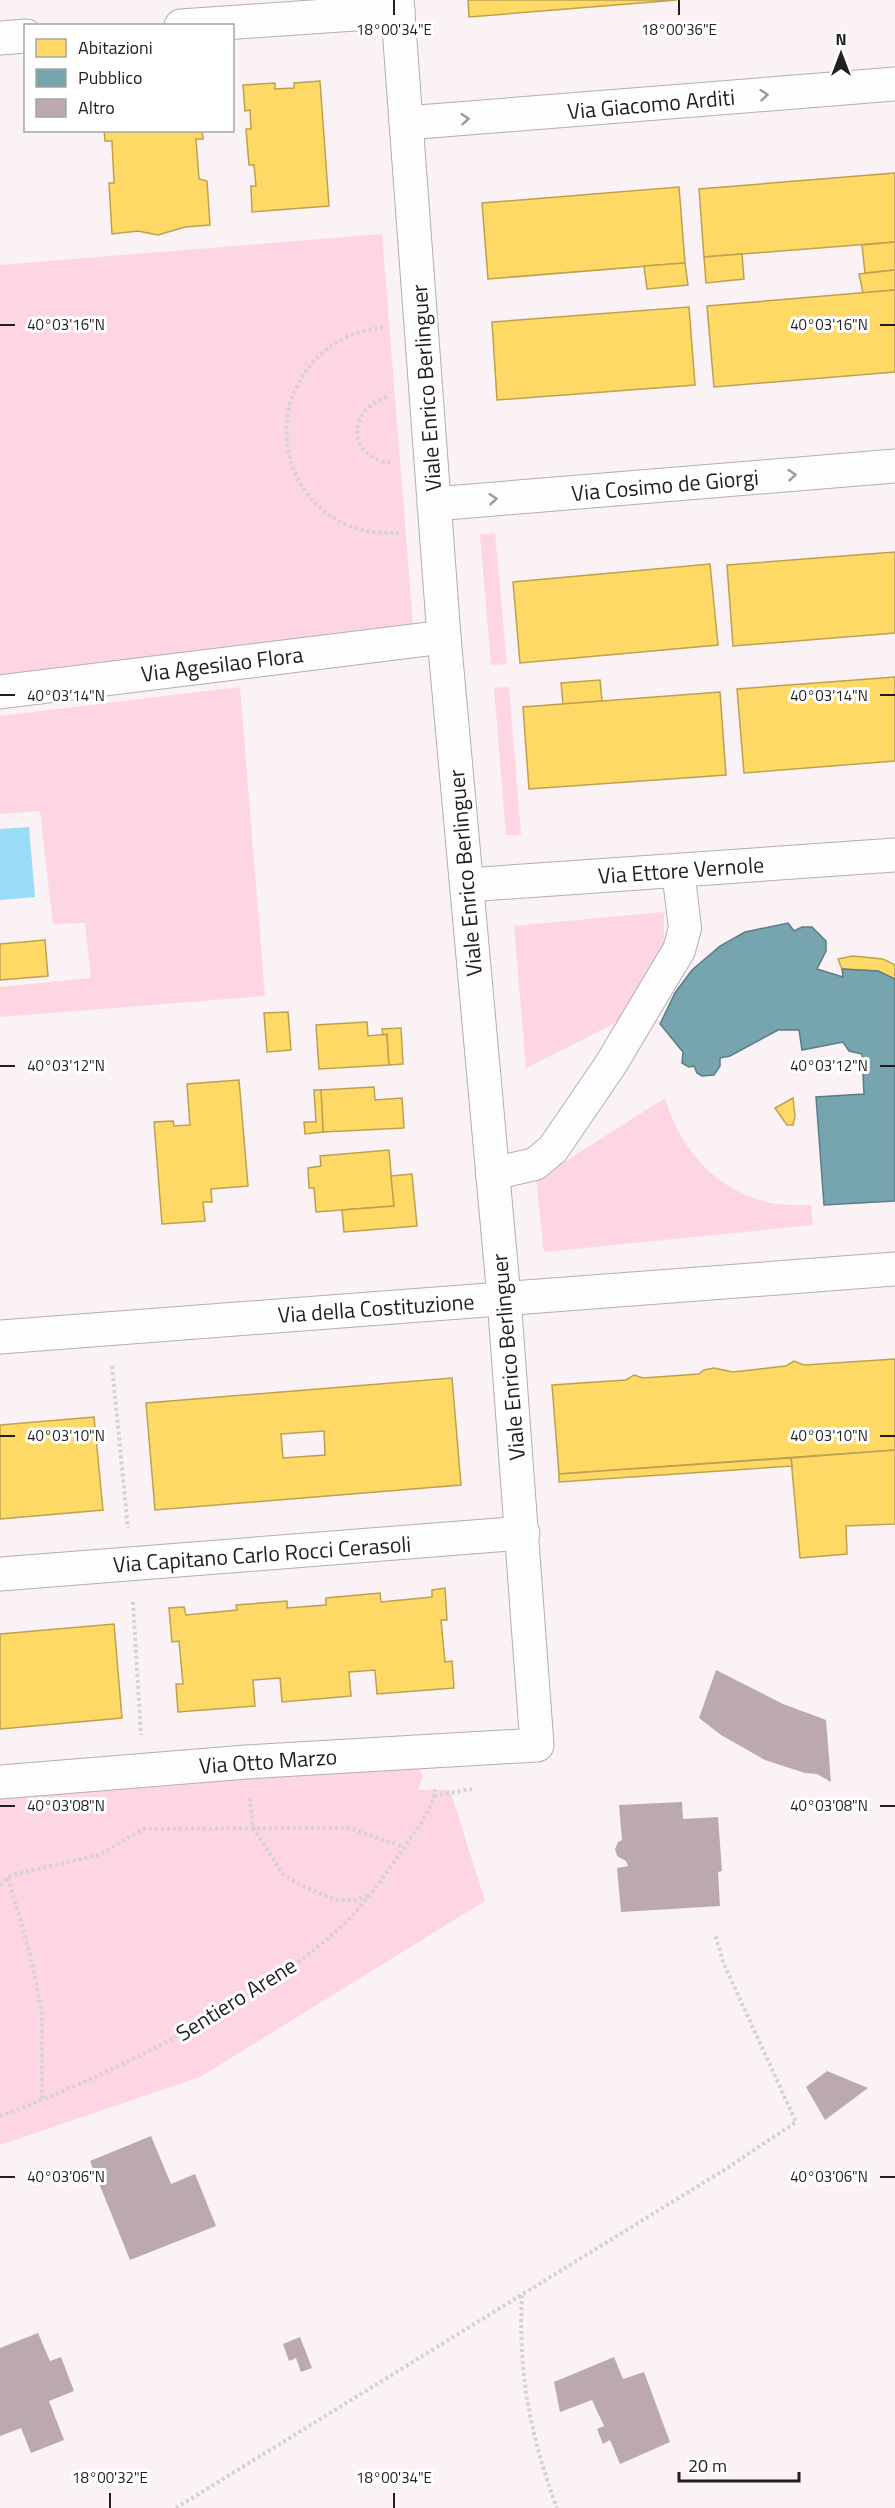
<svg xmlns="http://www.w3.org/2000/svg" width="895" height="2508" viewBox="0 0 895 2508" font-family="'Titillium Web',sans-serif">
<style>
.green{fill:#fdd6e1}
.water{fill:#99dcf9}
.homes{fill:#ffd966;stroke:#bda151;stroke-width:1.5;fill-rule:evenodd}
.public{fill:#76a5af;stroke:#5d7c84;stroke-width:1.5}
.building{fill:#bca9af}
.lines{fill:none;stroke-linecap:round;stroke-linejoin:round}
.pedestrian-casing{stroke:#b4aeb0;stroke-width:34}
.minor-casing{stroke:#b4aeb0;stroke-width:35}
.tertiary-casing{stroke:#b4aeb0;stroke-width:35}
.path{stroke:#d5d2d3;stroke-width:4;stroke-dasharray:3 3;stroke-linecap:butt}
.pedestrian{stroke:#fefdfd;stroke-width:32}
.minor{stroke:#fefdfd;stroke-width:33}
.tertiary{stroke:#fefdfd;stroke-width:33}
.oneway{stroke:#9b9999}
.ticks{fill:none;stroke:#231e1f;stroke-width:2}
.labels{text-anchor:middle;stroke-width:6;stroke-linejoin:round;paint-order:stroke}
.street-label{font-size:22px;fill:#231e1f;stroke:#fff}
.ticks-label{font-size:15px;text-anchor:middle;fill:#231e1f;stroke:#fff;stroke-width:6;stroke-linejoin:round;paint-order:stroke}
</style>
<rect width="100%" height="100%" fill="#faf2f4"/>
<g class="green">
<path d="M382,234L413,624L0,675V265Z"/>
<path d="M495,533L507,664L491,665L480,535Z"/>
<path d="M240,687L265,996L0,1017V987L91,978L85,923L53,924L40,811L0,814V716Z"/>
<path d="M509,687L521,835H506L494,688Z"/>
<path d="M664,912V943L658,960L644,978L637,994L619,1021L526,1068L514,926Z"/>
<path d="M665,1098C679,1145 710,1185 760,1200C776,1206 794,1205 811,1205L813,1225L544,1252L536,1180Z"/>
<path d="M411,1765L420,1769L423,1777L418,1790H450L485,1901L200,2077L0,2145V1798Z"/>
</g>
<path class="water" d="M29,827L35,897L0,900V829Z"/>
<g class="homes">
<path d="M468,0H677L469,17Z"/>
<path d="M320,81L329,206L252,212L251,186H256L254,165H249L246,129H251L250,110L245,111L243,85L275,83V89L294,88V83Z"/>
<path d="M104,130H202L203,139H196L199,179L207,181L210,225L185,227L158,235L138,231L112,234L109,183H114L112,141H105Z"/>
<path d="M895,173V242L704,257L699,189Z"/>
<path d="M679,187L685,263L488,279L482,203Z"/>
<path d="M895,242V270L865,273L862,245Z"/>
<path d="M742,254L744,279L706,283L704,257Z"/>
<path d="M685,263L688,285L647,289L644,266Z"/>
<path d="M895,270V290L863,293L859,274Z"/>
<path d="M895,290V372L714,387L707,306Z"/>
<path d="M689,307L695,385L497,400L492,322Z"/>
<path d="M895,552V633L733,646L727,565Z"/>
<path d="M710,564L718,645L520,663L513,582Z"/>
<path d="M895,677V761L744,773L737,689Z"/>
<path d="M600,680L602,701L563,704L561,683Z"/>
<path d="M720,692L726,775L529,789L523,707Z"/>
<path d="M45,940L48,976L0,980V944Z"/>
<path d="M853,956L883,959L895,965V979L878,971L842,969L838,959Z"/>
<path d="M288,1012L291,1050L267,1052L264,1013Z"/>
<path d="M367,1022L368,1036L387,1034L389,1065L319,1069L316,1025Z"/>
<path d="M401,1028L403,1064L389,1065L387,1034L383,1035L382,1029Z"/>
<path d="M239,1080L248,1186L211,1189L212,1202H203L205,1221L162,1224L154,1122L173,1121L174,1126L190,1125L187,1084Z"/>
<path d="M374,1087L375,1100L402,1098L404,1128L323,1132L321,1090Z"/>
<path d="M314,1090H321L323,1132L305,1134L304,1122H316Z"/>
<path d="M793,1098L795,1116L793,1125H787L775,1108Z"/>
<path d="M389,1150L394,1206L316,1212L314,1188H309L308,1168L321,1166L320,1156Z"/>
<path d="M412,1174L417,1226L344,1232L342,1210L394,1206L391,1176Z"/>
<path d="M895,1359V1450L559,1474L552,1385L626,1380L634,1375L643,1378L699,1374L704,1370L714,1368L733,1372L786,1366L794,1361L804,1365Z"/>
<path d="M452,1378L461,1485L155,1510L146,1403ZM324,1431L325,1455L283,1458L281,1434Z"/>
<path d="M94,1417L103,1510L0,1519V1425Z"/>
<path d="M895,1450V1524L846,1526L847,1554L800,1558L791,1458Z"/>
<path d="M791,1458L792,1466L559,1482V1474Z"/>
<path d="M445,1588L447,1620H441L445,1662L452,1661L454,1688L377,1694L375,1670L349,1672L351,1696L282,1702L280,1678L253,1680L255,1706L178,1712L176,1684H183L179,1641L172,1642L169,1608L184,1607L186,1615L237,1610L236,1605L287,1601V1608L326,1605V1598L380,1593L381,1602L432,1597V1590Z"/>
<path d="M114,1624L122,1718L0,1729V1634Z"/>
</g>
<path class="public" d="M788,923L794,931L802,927H812L826,941V951L817,969L843,977L842,969L878,971L895,979V1201L824,1205L816,1097L864,1094L862,1054L849,1051L843,1042L802,1050L799,1030H778L730,1056L720,1058V1066L714,1075L702,1076L697,1073L694,1066L689,1067L682,1063L683,1052L660,1024L675,993L692,970L720,946L745,932Z"/>
<g class="building">
<path d="M716,1670L783,1704L826,1720L831,1782L817,1774L805,1773L765,1760L721,1735L699,1718Z"/>
<path d="M682,1802L683,1819L718,1817L722,1871L718,1872L720,1906L621,1912L617,1868L628,1866L626,1861L617,1856L615,1849L618,1842L622,1840L619,1805Z"/>
<path d="M827,2071L868,2088L825,2120L806,2087Z"/>
<path d="M151,2136L171,2184L195,2174L216,2226L130,2260L90,2161Z"/>
<path d="M38,2333L50,2361L61,2357L74,2391L49,2401L64,2440L31,2453L21,2428L0,2436V2348Z"/>
<path d="M300,2337L312,2368L301,2372L296,2358L289,2361L283,2344Z"/>
<path d="M614,2357L623,2379L644,2372L670,2442L620,2464L610,2440L603,2444L597,2429L604,2426L592,2400L560,2412L554,2382Z"/>
</g>
<g class="lines">
<g class="pedestrian-casing">
<path id="pedestrian" d="M492,1174L535,1164L553,1149L611,1064L679,950L685,928L678,870"/>
</g>
<g class="minor-casing">
<g id="minor">
<path d="M181,26L398,11"/>
<path d="M0,38L26,36"/>
<path d="M406,123L895,84"/>
<path d="M434,504L895,466"/>
<path d="M0,692L444,637"/>
<path d="M0,1574L523,1533"/>
<path d="M0,1782L246,1762L537,1745L504,1298"/>
</g>
</g>
<g class="tertiary-casing">
<g id="tertiary">
<path d="M397,0L444,637L504,1298"/>
<path d="M467,885L895,855"/>
<path d="M0,1337L895,1269"/>
</g>
</g>
<g class="path">
<path d="M383,327C369,330 352,333 339,341C266,384 269,491 349,526C366,533 382,533 399,533"/>
<path d="M387,397C345,411 348,459 392,463"/>
<path d="M112,1366L128,1528"/>
<path d="M133,1602L141,1735"/>
<path d="M434,1796L472,1789"/>
<path d="M250,1798L253,1828L283,1874L298,1884L336,1900H356L369,1895"/>
<path d="M8,1878L30,1954L42,2012V2099"/>
<path d="M0,1885L8,1877L19,1873L99,1855L143,1829L349,1828L404,1847"/>
<path d="M0,2116C68,2091 135,2060 199,2024C253,1994 306,1962 351,1917C370,1897 385,1875 401,1852C413,1834 433,1811 435,1789"/>
<path d="M522,2295C518,2372 530,2436 557,2508"/>
<path d="M176,2508L724,2170L796,2122L723,1962L715,1934"/>
</g>
<use href="#pedestrian" class="pedestrian"/>
<use href="#minor" class="minor"/>
<use href="#tertiary" class="tertiary"/>
</g>
<defs><path id="oneway-chevron" d="M-2-3.5L2.5 0L-2 3.5" fill="none" stroke-width="1.6" stroke-linecap="round" stroke-linejoin="round" transform="scale(1.5)"/></defs>
<g class="oneway">
<use href="#oneway-chevron" transform="translate(764 95) rotate(-5)"/>
<use href="#oneway-chevron" transform="translate(465 119) rotate(-5)"/>
<use href="#oneway-chevron" transform="translate(792 475) rotate(-5)"/>
<use href="#oneway-chevron" transform="translate(493 499) rotate(-5)"/>
</g>
<path class="ticks" d="M394,0V15M679,0V15M0,325H15M880,325H895M0,695H15M880,695H895M0,1066H15M880,1066H895M0,1436H15M880,1436H895M0,1806H15M880,1806H895M0,2177H15M880,2177H895M110,2493V2508M394,2493V2508"/>
<g class="labels">
<g class="street-label">
<text transform="translate(651 104) rotate(-5)" y="8">Via Giacomo Arditi</text>
<text transform="translate(426 388) rotate(-94)" y="8">Viale Enrico Berlinguer</text>
<text transform="translate(665 485) rotate(-5)" y="8">Via Cosimo de Giorgi</text>
<text transform="translate(222 664) rotate(-7)" y="8">Via Agesilao Flora</text>
<text transform="translate(681 870) rotate(-4)" y="8">Via Ettore Vernole</text>
<text transform="translate(465 873) rotate(-95)" y="8">Viale Enrico Berlinguer</text>
<text transform="translate(376 1308) rotate(-4)" y="8">Via della Costituzione</text>
<text transform="translate(508 1357) rotate(-95)" y="8">Viale Enrico Berlinguer</text>
<text transform="translate(262 1554) rotate(-4)" y="8">Via Capitano Carlo Rocci Cerasoli</text>
<text transform="translate(268 1761) rotate(-4)" y="8">Via Otto Marzo</text>
<text transform="translate(236 1999) rotate(-32)" y="8">Sentiero Arene</text>
</g>
</g>
<g class="ticks-label">
<text x="394" y="35">18°00'34"E</text>
<text x="679" y="35">18°00'36"E</text>
<text x="66" y="330">40°03'16"N</text>
<text x="829" y="330">40°03'16"N</text>
<text x="66" y="701">40°03'14"N</text>
<text x="829" y="701">40°03'14"N</text>
<text x="66" y="1071">40°03'12"N</text>
<text x="829" y="1071">40°03'12"N</text>
<text x="66" y="1441">40°03'10"N</text>
<text x="829" y="1441">40°03'10"N</text>
<text x="66" y="1811">40°03'08"N</text>
<text x="829" y="1811">40°03'08"N</text>
<text x="66" y="2182">40°03'06"N</text>
<text x="829" y="2182">40°03'06"N</text>
<text x="110" y="2483">18°00'32"E</text>
<text x="394" y="2483">18°00'34"E</text>
</g>
<rect x="24" y="24" width="210" height="108" fill="#ffffff" stroke="#a7a5a5" stroke-width="1.5"/>
<rect x="36" y="39" width="30" height="18" fill="#ffd966" stroke="#a7a5a5" stroke-width="1.5"/>
<text x="78" y="54" font-size="18" fill="#231e1f">Abitazioni</text>
<rect x="36" y="69" width="30" height="18" fill="#76a5af" stroke="#a7a5a5" stroke-width="1.5"/>
<text x="78" y="84" font-size="18" fill="#231e1f">Pubblico</text>
<rect x="36" y="99" width="30" height="18" fill="#bca9af" stroke="#a7a5a5" stroke-width="1.5"/>
<text x="78" y="114" font-size="18" fill="#231e1f">Altro</text>
<g transform="translate(841 54)" stroke="#ffffff" stroke-width="4.5" paint-order="stroke">
<path d="M0-4.5L10 22L0 15L-10 22Z" fill="#231e1f"/>
<text y="-9" font-size="16" font-weight="bold" text-anchor="middle" fill="#231e1f">N</text>
</g>
<path d="M679 2472v9h120v-9" fill="none" stroke="#231e1f" stroke-width="3"/>
<text x="688" y="2472" font-size="18" fill="#231e1f" stroke="#ffffff" stroke-width="4.5" paint-order="stroke">20 m</text>
</svg>
